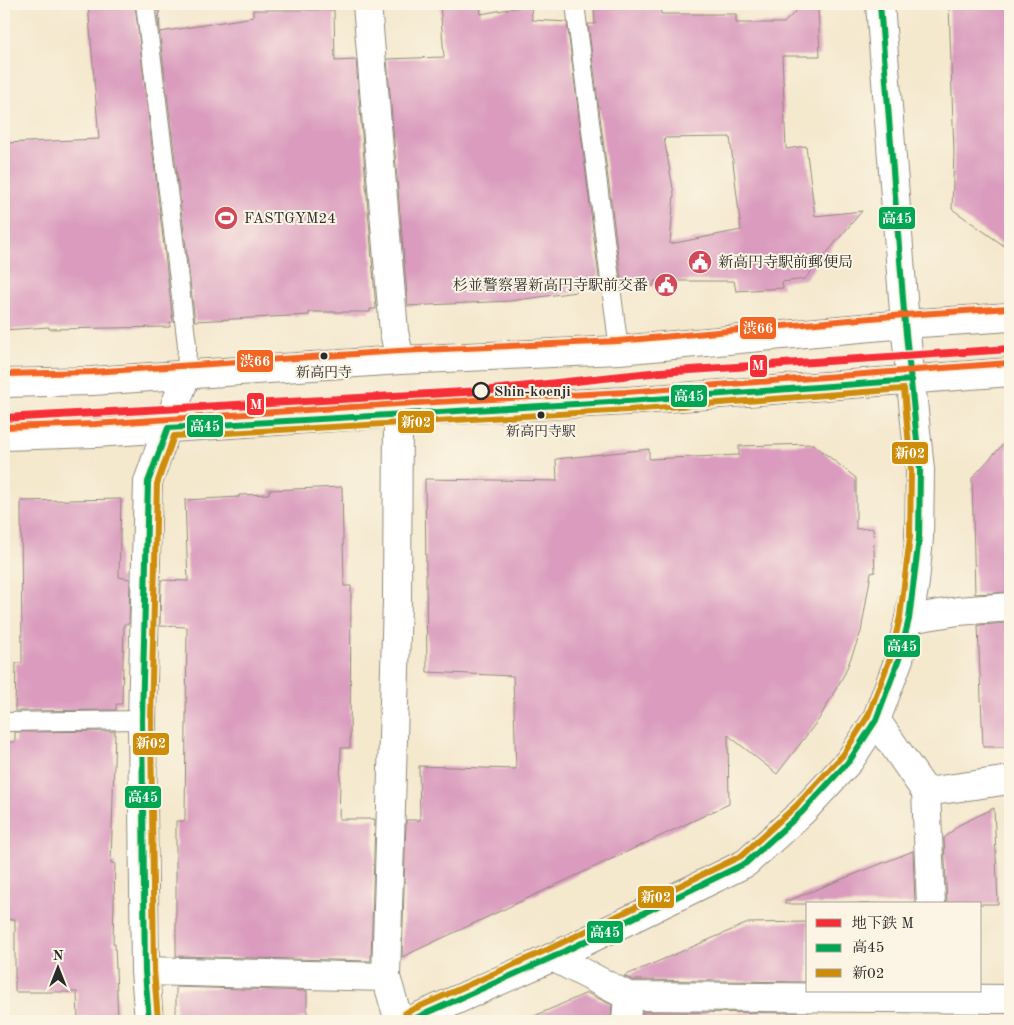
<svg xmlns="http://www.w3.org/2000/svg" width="1014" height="1025" viewBox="0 0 1014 1025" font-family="'Old Standard TT','Noto Serif JP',serif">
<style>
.building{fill:#da9bbe;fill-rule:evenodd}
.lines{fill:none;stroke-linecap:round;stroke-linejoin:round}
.lane-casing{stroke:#908a7c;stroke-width:20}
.street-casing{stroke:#908a7c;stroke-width:30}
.secondary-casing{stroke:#908a7c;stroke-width:30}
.primary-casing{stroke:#908a7c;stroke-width:30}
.lane{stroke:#fff;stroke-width:18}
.street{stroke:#fff;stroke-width:28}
.secondary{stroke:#fff;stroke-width:28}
.primary{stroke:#fff;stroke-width:28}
.bus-1-casing{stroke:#fcf5e5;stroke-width:10}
.bus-2-casing{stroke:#fcf5e5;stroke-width:10}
.bus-3-casing{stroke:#fcf5e5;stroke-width:10}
.bus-1{stroke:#00a651;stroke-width:6}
.bus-2{stroke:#ce8d09;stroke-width:6}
.bus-3{stroke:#f26522;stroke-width:6}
.metro-1-casing{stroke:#fcf5e5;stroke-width:11}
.metro-1{stroke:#f62e36;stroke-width:8}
.bus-dot{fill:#2b2b2b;stroke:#fcf5e5;stroke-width:2}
.stop-dot{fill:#fcf5e5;stroke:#2b2b2b;stroke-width:2.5}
.labels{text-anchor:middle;stroke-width:4;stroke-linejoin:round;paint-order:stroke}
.bus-label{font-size:14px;fill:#2b2b2b;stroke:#fcf5e5}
.poi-label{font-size:15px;fill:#2b2b2b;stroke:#fcf5e5;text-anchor:start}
.stop-label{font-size:15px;font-weight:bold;fill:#2b2b2b;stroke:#fcf5e5;text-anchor:start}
.line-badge{stroke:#fcf5e5;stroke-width:2}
.badge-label{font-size:14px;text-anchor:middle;font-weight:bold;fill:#fff}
</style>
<rect width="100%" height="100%" fill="#fcf5e5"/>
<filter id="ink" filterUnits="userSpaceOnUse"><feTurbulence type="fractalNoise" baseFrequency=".02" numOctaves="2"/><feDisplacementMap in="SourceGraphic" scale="10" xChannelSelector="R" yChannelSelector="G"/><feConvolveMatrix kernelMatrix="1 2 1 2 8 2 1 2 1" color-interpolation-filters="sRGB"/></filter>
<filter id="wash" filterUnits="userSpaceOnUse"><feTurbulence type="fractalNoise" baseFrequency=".0096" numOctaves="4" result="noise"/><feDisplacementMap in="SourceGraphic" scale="20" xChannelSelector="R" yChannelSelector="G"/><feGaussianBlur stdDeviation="1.12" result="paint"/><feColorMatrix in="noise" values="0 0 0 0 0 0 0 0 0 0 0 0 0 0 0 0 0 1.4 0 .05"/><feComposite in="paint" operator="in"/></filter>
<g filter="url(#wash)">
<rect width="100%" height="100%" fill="#f4e8cd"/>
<g id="blocks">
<g class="building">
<path d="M88,4H135L173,322H170V327L49,329V327L4,330V143L99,139Z"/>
<path d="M156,4H159L160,32L253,17V10H334L335,61L356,60L376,309H370V312H309V315L195,321Z"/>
<path d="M440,4H480L481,14L531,5L532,20L567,22L600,286H576V292L510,301L408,306L387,59L444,57Z"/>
<path d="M594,4H660L661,14H736V23H784L803,4H818L820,56H782L786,149L806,146L815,216L862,211L805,279L782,282L783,288L736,291L734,281H654V286H622L588,24H595ZM730,137L741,230L670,244L674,194L664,138Z"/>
<path d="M949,4H1010V250L952,209L954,153Z"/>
<path d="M1007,440L1010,592L975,594L972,478Z"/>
<path d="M813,444L856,478V529L873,528L875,572L871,573L861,632L845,673L819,719L777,774L728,735L729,804L402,957L406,820H420L419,766L516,769L513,676L427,672L425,479L557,481L556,459L649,449V459L739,455V446Z"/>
<path d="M342,487L344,586H351L350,748H341L339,819H375L371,961L176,956V821H185L187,627L160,626L161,580L188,581L185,500L239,497V495L269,494V490Z"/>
<path d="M121,499L119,577L130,579L129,624H124L122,704H116V710L15,711L16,663H22L21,501Z"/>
<path d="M1010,623V747H983L978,625Z"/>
<path d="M115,731L111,863H115L113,944H115L118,1021H78L77,992H15V919L4,920V742H15V732Z"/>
<path d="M994,808L998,904H947L944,838L959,825Z"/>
<path d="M913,851L915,904H785V902Z"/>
<path d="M808,922V982L632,980L624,976L748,923Z"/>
<path d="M176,987L307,991V1016L294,1021H176Z"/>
<path d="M587,993L612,1005L611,1021H523Z"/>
<path d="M642,1012L808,1013V1021H642Z"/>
</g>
</g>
</g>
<g filter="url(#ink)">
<use href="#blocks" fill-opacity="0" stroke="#908a7c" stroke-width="1"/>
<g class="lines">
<g class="lane-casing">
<g id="lane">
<path d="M145,4L187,345L186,375"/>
<path d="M575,4L619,350"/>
<path d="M4,722L142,720"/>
</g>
</g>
<g class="street-casing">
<g id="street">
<path d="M367,4L394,332L400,360"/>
<path d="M398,413L397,601L386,977L399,1021"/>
<path d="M909,619L958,611L1010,607"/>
<path d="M876,720L926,792L931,904"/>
<path d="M926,792L1010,780"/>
<path d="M553,957L628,996L1010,999"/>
<path d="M145,971L386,977"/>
<path d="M626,1021L628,996"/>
</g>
</g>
<g class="secondary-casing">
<g id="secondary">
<path d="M880,4L905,324"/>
<path d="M149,1021L145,971L142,720L148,482L186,375"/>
</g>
</g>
<g class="primary-casing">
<g id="primary">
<path d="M4,383L92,381L400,360L619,350L905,324L1010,317"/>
<path d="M4,436L95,433L398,413L627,401L1010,372"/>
<path d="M409,1021L553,957L746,863L802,812L850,760L876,720L899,659L909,619L915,582L919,538L920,470L905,324"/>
</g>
</g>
<use href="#lane" class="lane"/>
<use href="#street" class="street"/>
<use href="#secondary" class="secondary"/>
<use href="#primary" class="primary"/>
<g class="bus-1-casing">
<g id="bus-1">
<path d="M149,1021L145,971L142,720L148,482L168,428L627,401L912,380"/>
<path d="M409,1021L553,957L746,863L802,812L850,760L876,720L899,659L909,619L919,538L920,470L905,324L880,4"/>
</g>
</g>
<g class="bus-2-casing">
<path id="bus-2" d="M158,1020L154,971L151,720L157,484L174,436L628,410L904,389L911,470L910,537L900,617L891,656L868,716L843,755L796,806L741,856L549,949L405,1013"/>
</g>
<g class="bus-3-casing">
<g id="bus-3">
<path d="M4,374L92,372L399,351L618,341L904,315L1009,308"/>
<path d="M4,427L95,424L397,404L626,392L1009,363"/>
</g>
</g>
<use href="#bus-1" class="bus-1"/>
<use href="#bus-2" class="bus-2"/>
<use href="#bus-3" class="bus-3"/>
<g class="metro-1-casing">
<path id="metro-1" d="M4,418L482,391L660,372L1010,349"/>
</g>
<use href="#metro-1" class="metro-1"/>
</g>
</g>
<defs>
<g id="stadium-disc" transform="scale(1.25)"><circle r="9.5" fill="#d1495b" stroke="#fcf5e5"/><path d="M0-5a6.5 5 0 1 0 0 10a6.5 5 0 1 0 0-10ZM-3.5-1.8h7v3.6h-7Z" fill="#fff"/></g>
<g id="civic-disc" transform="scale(1.25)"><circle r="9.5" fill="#d1495b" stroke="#fcf5e5"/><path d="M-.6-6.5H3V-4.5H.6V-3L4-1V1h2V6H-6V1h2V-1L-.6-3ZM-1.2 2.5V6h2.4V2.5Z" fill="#fff"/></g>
</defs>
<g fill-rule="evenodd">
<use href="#stadium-disc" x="226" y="218"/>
<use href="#civic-disc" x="700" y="262"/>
<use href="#civic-disc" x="666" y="285"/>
</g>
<g class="bus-dot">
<circle cx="324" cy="356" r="4.5"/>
<circle cx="541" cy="415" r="4.5"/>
</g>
<circle class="stop-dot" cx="481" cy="391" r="8"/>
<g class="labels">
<g class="bus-label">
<text x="324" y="377">新高円寺</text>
<text x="541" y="436">新高円寺駅</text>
</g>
<g class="poi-label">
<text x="244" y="223">FASTGYM24</text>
<text x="718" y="267">新高円寺駅前郵便局</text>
<text x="648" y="290" text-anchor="end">杉並警察署新高円寺駅前交番</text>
</g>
<g class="stop-label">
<text x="494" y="396">Shin-koenji</text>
</g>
</g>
<g class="line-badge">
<rect x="878" y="206" width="38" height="24" rx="5" fill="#00a651"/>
<rect x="739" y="316" width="38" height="24" rx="5" fill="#f26522"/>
<rect x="236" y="349" width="38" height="24" rx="5" fill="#f26522"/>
<rect x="749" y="354" width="19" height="24" rx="5" fill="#f62e36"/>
<rect x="670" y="384" width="38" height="24" rx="5" fill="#00a651"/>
<rect x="246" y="392" width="19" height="24" rx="5" fill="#f62e36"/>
<rect x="397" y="410" width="38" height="24" rx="5" fill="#ce8d09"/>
<rect x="186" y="414" width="38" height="24" rx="5" fill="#00a651"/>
<rect x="891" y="441" width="38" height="24" rx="5" fill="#ce8d09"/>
<rect x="883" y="634" width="38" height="24" rx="5" fill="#00a651"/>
<rect x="132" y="732" width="38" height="24" rx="5" fill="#ce8d09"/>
<rect x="124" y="785" width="38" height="24" rx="5" fill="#00a651"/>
<rect x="637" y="885" width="38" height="24" rx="5" fill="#ce8d09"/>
<rect x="586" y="920" width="38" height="24" rx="5" fill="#00a651"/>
</g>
<g class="badge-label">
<text x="897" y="223">高45</text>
<text x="758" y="333">渋66</text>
<text x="255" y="366">渋66</text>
<text x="758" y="370">M</text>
<text x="689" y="401">高45</text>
<text x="256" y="409">M</text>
<text x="416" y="427">新02</text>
<text x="205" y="431">高45</text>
<text x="910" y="458">新02</text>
<text x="902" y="651">高45</text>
<text x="151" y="748">新02</text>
<text x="143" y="802">高45</text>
<text x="656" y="902">新02</text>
<text x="605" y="937">高45</text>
</g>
<rect width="1014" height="1025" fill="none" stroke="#fcf5e5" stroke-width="20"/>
<rect x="806" y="902" width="175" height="90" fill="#fcf5e5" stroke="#a8a49b"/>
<rect x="816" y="919" width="25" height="8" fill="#f62e36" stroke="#a8a49b"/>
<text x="852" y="928" font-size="15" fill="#2b2b2b">地下鉄 M</text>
<rect x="816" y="944" width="25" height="8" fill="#00a651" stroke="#a8a49b"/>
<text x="852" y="952" font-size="15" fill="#2b2b2b">高45</text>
<rect x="816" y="969" width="25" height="8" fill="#ce8d09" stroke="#a8a49b"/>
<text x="852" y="978" font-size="15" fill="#2b2b2b">新02</text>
<g transform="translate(58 968)" stroke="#fcf5e5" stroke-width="4" paint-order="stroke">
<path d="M0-4L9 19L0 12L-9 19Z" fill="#2b2b2b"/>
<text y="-8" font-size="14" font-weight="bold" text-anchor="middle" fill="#2b2b2b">N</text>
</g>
</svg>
